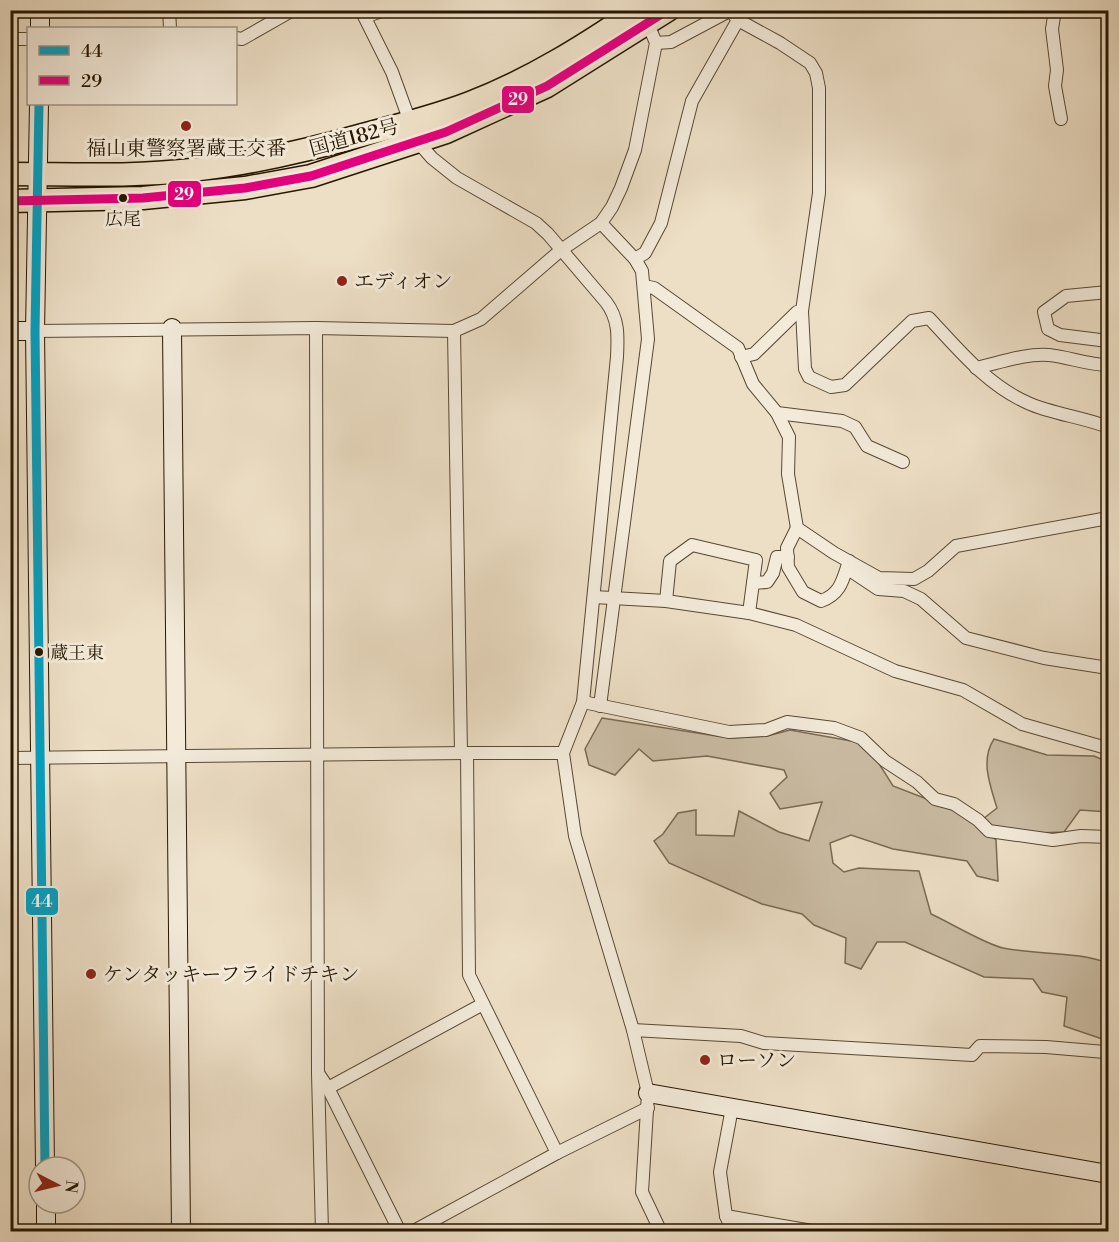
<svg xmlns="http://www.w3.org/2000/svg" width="1119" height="1242" viewBox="0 0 1119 1242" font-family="'Libre Bodoni','Noto Serif JP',serif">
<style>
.green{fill:#cbbda5;stroke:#796a53;stroke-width:1.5}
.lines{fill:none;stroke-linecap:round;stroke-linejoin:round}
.street-casing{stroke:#584932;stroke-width:14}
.secondary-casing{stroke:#271701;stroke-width:20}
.highway-casing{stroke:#271701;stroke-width:25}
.street{stroke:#f3eada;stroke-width:12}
.secondary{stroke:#f3eada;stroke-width:18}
.highway{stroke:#eddfc6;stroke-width:22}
.bus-1-casing{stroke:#f3eada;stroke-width:14}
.bus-2-casing{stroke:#f3eada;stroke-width:14}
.bus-1{stroke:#02a2c4;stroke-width:9}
.bus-2{stroke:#e5007d;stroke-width:9}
.poi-dot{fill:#8f2418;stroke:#f3eada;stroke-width:2}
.bus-dot{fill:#271701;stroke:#f3eada;stroke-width:2}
.labels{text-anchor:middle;stroke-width:6;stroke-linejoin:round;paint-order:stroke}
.bus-label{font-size:18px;fill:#271701;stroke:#f3eada}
.street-label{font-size:20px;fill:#271701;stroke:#f3eada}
.poi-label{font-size:20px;fill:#271701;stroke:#f3eada;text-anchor:start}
.line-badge{stroke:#f3eada;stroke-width:2}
.badge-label{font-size:16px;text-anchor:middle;font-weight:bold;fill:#fff}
</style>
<rect width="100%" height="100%" fill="#eddfc6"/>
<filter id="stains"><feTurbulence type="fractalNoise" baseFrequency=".00333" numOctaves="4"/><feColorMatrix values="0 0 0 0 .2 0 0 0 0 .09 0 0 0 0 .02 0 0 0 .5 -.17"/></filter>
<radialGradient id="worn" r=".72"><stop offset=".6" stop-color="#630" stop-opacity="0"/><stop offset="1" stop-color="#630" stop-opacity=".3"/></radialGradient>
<g class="green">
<path d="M602,718L729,738L767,736L790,730L857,742L878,762L893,786L958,811L996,840L998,881L977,876L967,861L893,849L851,835L830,843L833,863L844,872L859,868L919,871L931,914C949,922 985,944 1003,948C1038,955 1074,951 1108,963V1041L1064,1026L1067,997L1042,992L1033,979L984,977L905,942H877L861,969L845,963L846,938L814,925L802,914L762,904L669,863L654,841L663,834L678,813L696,810V835L734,836L739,811L779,832L809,841L822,802L780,809L770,793L787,777L784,770L707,756L653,761L639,749L615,775L589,765L585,749Z"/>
<path d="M994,739L1047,755L1094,756L1108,762V812L1080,810L1064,832L1036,833L991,827L983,819L997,808C990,785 980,760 994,739Z"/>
</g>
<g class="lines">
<g class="street-casing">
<g id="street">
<path d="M169,10L170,28"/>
<path d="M361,10L392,72L417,141L432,158L457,178L536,223L548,234L606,302C619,319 618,336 617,357L583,702L563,753L575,836L633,1030L648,1093L642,1192L661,1232"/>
<path d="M1055,10L1052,29L1057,70L1055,86L1061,119"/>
<path d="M731,11L738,20L780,43L810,63L816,73L819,88V193L802,311L805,369L809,377L831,387L845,385L912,321L929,318C959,350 987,385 1028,403C1052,414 1083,417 1108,427"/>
<path d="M365,17L384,10"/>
<path d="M236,38L242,39L293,10"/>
<path d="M10,39H28"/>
<path d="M656,43L671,42L731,10"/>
<path d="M635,259L645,253L661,223L692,101L738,20"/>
<path d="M644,286L654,288L738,348L753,384L777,413L789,437L788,474L797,528L834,553L879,578L914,579L928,571L956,546L1108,518"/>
<path d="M1108,292L1066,296L1044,312L1048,329L1060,335L1108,341"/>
<path d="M316,328L318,1073L322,1232"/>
<path d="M35,331L316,328L454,331L481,319L561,250L601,223L612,207L621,188L635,150L656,43L648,24"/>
<path d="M454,331L461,753"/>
<path d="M741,357L754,354L797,312L802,311"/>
<path d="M976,368C999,363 1025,353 1049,355C1069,357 1088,365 1108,365"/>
<path d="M777,413L842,421L855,427L867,446L903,462"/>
<path d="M797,528L787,548L788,567L803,592L821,601C841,594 843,579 849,561"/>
<path d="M851,566L854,573L878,589L904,591L921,599L966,638L1044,658L1108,668"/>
<path d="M753,583L767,582L773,573L777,557H788"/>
<path d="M594,597L666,601L749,613L796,625L895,671L963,690L1022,724L1103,747L1108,751"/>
<path d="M666,601L670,561L692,545L756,560L749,613"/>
<path d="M583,702L729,732L766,730L787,722L834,728L861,738L885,761L917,782L935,799L954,804L978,820L989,831L1053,840L1081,836L1108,837"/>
<path d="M600,706L648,339L642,271L635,259L601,223"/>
<path d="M10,758L467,753"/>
<path d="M633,1030L741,1036L764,1043L972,1055L980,1046L1046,1047L1105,1052"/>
<path d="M318,1073L328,1088L400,1232"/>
<path d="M328,1088L483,1004"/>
<path d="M732,1108L720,1172L726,1216L733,1232"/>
<path d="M557,1153L469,975L467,753H563"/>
<path d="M726,1216L818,1232"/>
<path d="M412,1232L557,1153L648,1108"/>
</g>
</g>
<g class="secondary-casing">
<g id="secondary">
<path d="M40,10V28"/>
<path d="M39,104L35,331L45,1167"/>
<path d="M172,328L181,1232"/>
<path d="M10,331H35"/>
<path d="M648,1093L1108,1174"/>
<path d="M46,1203V1232"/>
</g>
</g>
<g class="highway-casing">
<g id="highway">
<path d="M10,174C71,174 132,177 192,170C251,164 309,150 366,134C401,125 436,116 470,103C530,80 584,46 637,10"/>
<path d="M10,201L143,198L245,188L311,176L446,132L547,86L668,10"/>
</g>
</g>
<use href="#street" class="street"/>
<use href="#secondary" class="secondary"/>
<use href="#highway" class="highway"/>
<g class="bus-1-casing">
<path id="bus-1" d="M39,104L35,331L45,1167"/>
</g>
<g class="bus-2-casing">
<path id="bus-2" d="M10,201L143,198L245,188L311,176L446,132L547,86L668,10"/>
</g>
<use href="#bus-1" class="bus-1"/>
<use href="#bus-2" class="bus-2"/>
</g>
<g class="poi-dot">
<circle cx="186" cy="126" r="6"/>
<circle cx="342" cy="281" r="6"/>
<circle cx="91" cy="974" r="6"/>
<circle cx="705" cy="1060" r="6"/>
</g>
<g class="bus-dot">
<circle cx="123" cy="198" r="5"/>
<circle cx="39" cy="652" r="5"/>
</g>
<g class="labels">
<g class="bus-label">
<text x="123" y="225">広尾</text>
<text x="50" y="659" text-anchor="start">蔵王東</text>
</g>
<g class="street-label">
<text transform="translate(354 137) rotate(-15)" y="7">国道182号</text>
</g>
<g class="poi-label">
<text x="186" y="155" text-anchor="middle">福山東警察署蔵王交番</text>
<text x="354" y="288">エディオン</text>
<text x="103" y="981">ケンタッキーフライドチキン</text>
<text x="717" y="1067">ローソン</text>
</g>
</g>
<g class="line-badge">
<rect x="501" y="85" width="34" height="29" rx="6" fill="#e5007d"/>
<rect x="167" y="180" width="35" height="28" rx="6" fill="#e5007d"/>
<rect x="25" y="887" width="34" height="29" rx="6" fill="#02a2c4"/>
</g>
<g class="badge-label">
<text x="518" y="105">29</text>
<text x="184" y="200">29</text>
<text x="42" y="907">44</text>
</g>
<rect width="1119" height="1242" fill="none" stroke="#eddfc6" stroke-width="36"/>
<rect x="12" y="12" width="1095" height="1218" fill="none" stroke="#271701" stroke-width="3"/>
<rect x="18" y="18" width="1083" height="1206" fill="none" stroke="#271701" stroke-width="1.5"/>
<rect x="27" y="27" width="210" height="78" fill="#f3eada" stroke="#a19683" stroke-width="1.5"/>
<rect x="39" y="46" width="30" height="9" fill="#02a2c4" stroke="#a19683" stroke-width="1.5"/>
<text x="81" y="57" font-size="18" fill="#271701">44</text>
<rect x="39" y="76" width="30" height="9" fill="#e5007d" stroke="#a19683" stroke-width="1.5"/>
<text x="81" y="87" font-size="18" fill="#271701">29</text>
<g transform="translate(57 1185) rotate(97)"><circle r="28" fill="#f3eada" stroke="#a19683" stroke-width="1.5"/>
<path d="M0-4.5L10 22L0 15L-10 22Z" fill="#8f2418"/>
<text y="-9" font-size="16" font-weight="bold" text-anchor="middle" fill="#271701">N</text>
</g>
<rect width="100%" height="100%" filter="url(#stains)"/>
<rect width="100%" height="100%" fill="url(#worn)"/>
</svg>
